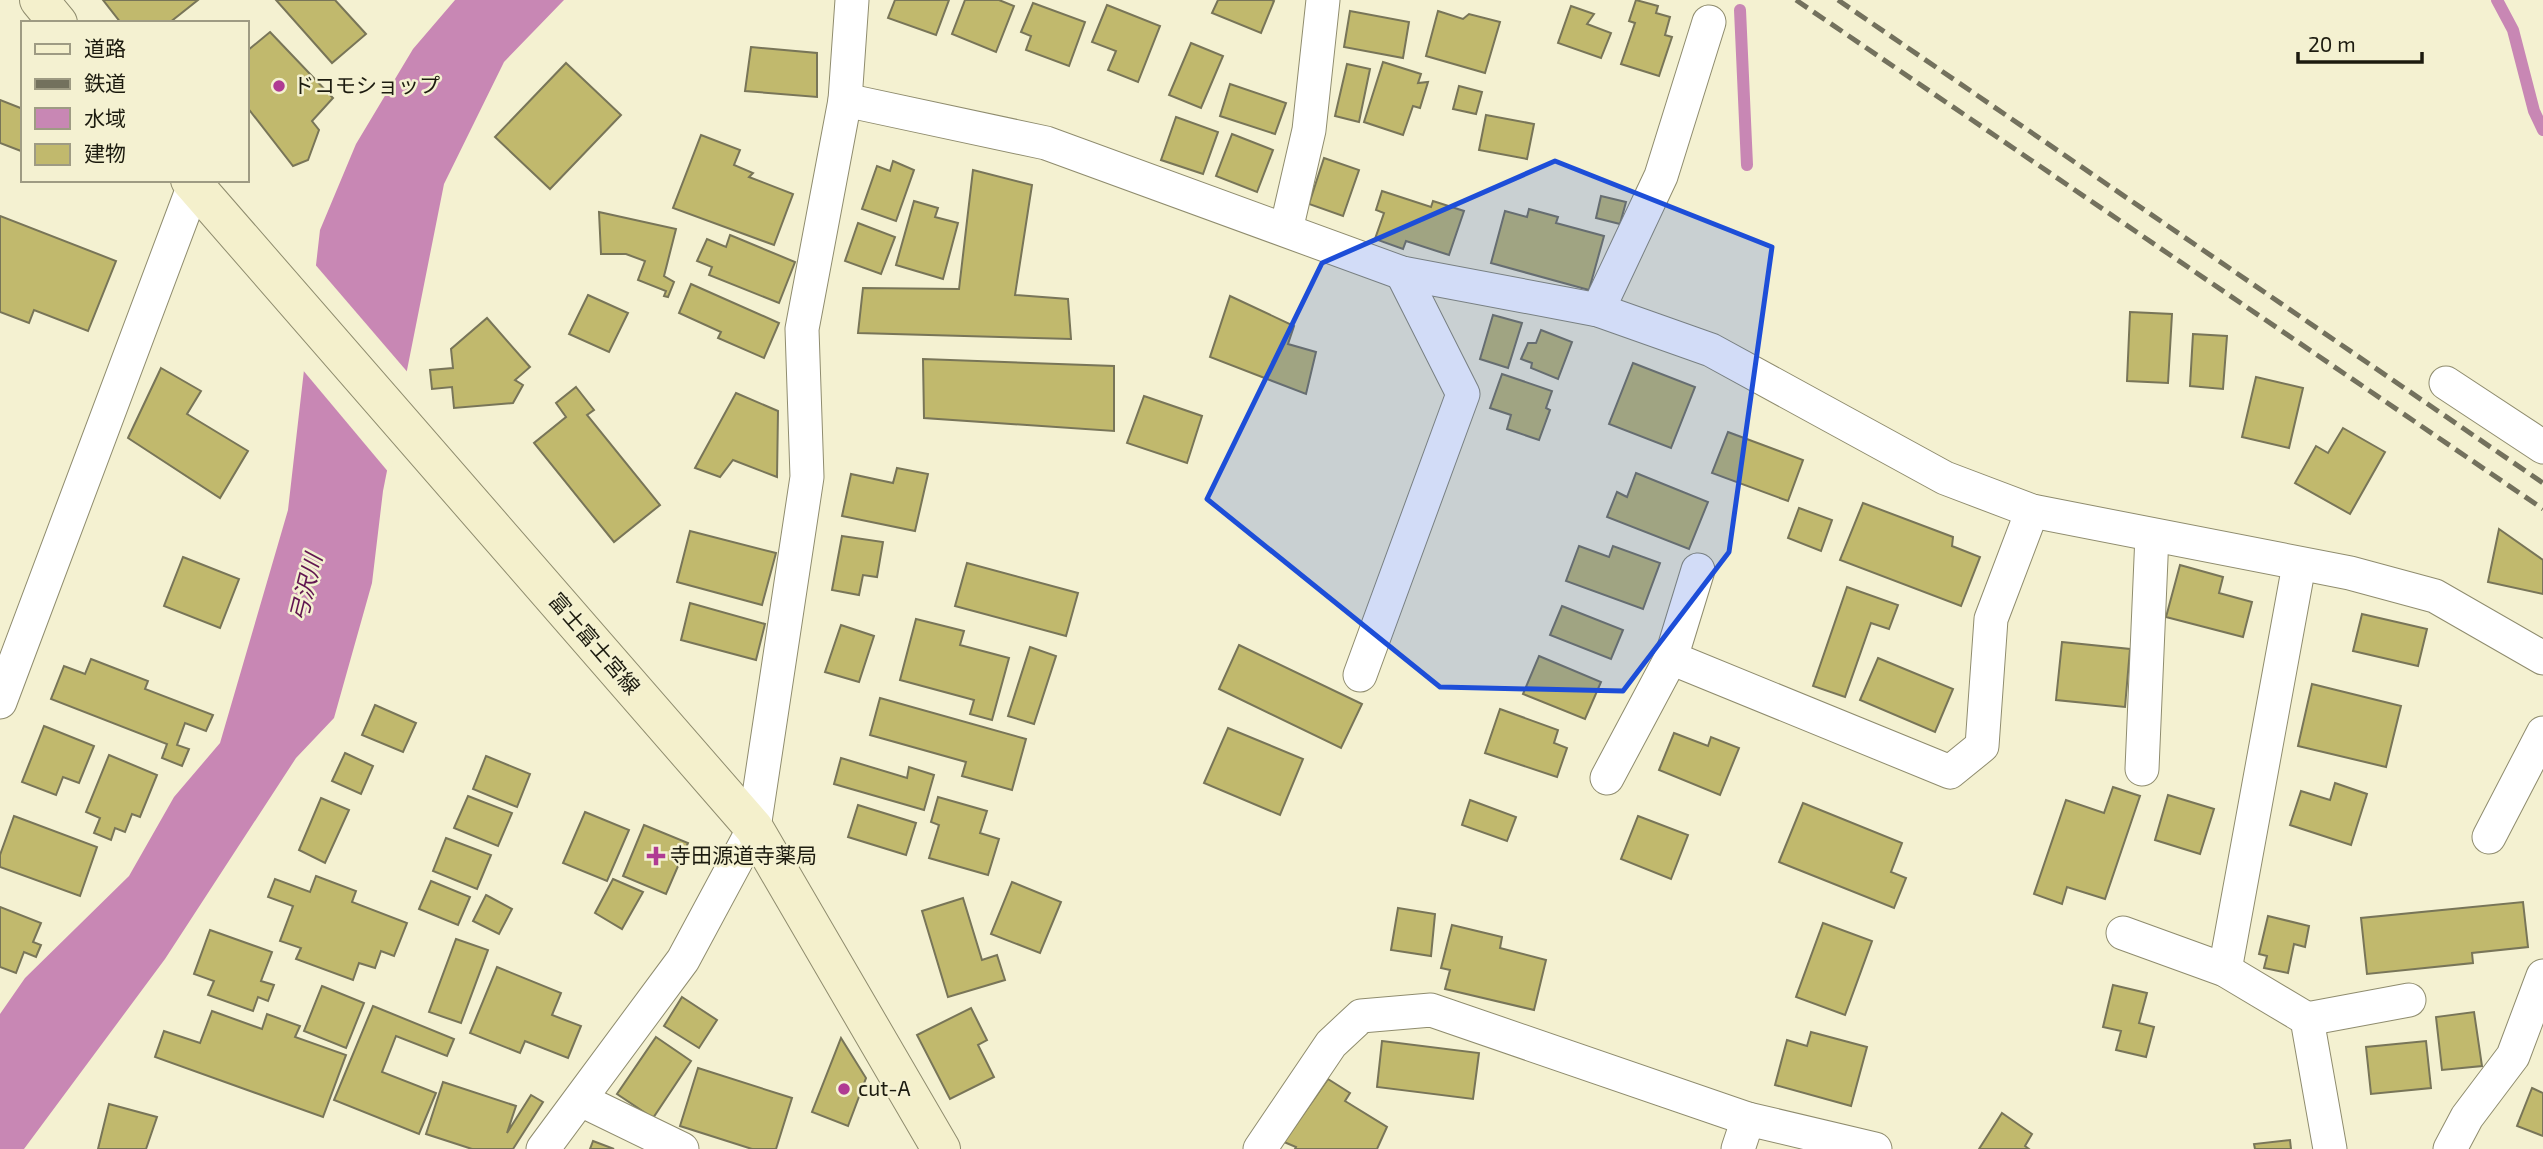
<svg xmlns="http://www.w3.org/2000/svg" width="2543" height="1149" viewBox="0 0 2543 1149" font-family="'Exo 2','Noto Sans JP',sans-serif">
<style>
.water{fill:#c887b4}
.pier{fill:#f4f1d1}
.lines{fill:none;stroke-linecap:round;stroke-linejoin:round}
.stream{stroke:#c887b4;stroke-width:12}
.building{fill:#c1b96d;stroke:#787558;stroke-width:2}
.minor-casing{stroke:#8f8c6e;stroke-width:35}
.secondary-casing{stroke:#8f8c6e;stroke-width:40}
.minor{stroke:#fff;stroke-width:33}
.secondary{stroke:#f4f0cc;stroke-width:38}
.rail{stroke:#73715d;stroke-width:5;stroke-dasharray:14 7;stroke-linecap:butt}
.marked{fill:#1d4ed8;fill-opacity:0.2;stroke:#1d4ed8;stroke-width:5;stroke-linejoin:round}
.poi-dot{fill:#b03b93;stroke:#f4f1d1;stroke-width:2.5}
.labels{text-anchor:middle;stroke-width:5;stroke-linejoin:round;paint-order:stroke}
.poi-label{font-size:21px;fill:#1c1b0f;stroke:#f4f1d1;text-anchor:start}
.street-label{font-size:21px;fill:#1c1b0f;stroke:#f4f1d1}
.water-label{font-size:23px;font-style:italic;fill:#611550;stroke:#f4f1d1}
</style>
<rect width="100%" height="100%" fill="#f4f1d1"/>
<path class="water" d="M455,0H564L504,62L444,184L383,491L372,583L334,718L296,758L165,959L24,1149H0V1014L25,978L129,876L174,797L220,743L288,510L320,230L356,144L413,49Z"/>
<path class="pier" d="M313,262L410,375L390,474L302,369Z"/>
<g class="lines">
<g class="stream">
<path d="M2497,0L2513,30L2534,111L2543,130"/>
<path d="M1740,10L1747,165"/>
</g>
</g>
<g class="building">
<path d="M103,0H198L169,23H121Z"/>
<path d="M276,0H335L366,34L332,63Z"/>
<path d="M895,0H949L936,35L888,18Z"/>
<path d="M965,0H999L1014,6L996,52L952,34Z"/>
<path d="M1218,0H1272L1274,1L1261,33L1212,13Z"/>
<path d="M1636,0L1658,6L1656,13L1670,17L1665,35L1672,37L1659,76L1621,64L1635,23L1629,21Z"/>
<path d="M1033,3L1085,22L1069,66L1026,50L1031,36L1021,32Z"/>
<path d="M1107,5L1160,26L1138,82L1108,70L1116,51L1092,42Z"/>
<path d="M1571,6L1594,14L1587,24L1611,33L1601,58L1558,43Z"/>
<path d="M1350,11L1409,22L1403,58L1344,47Z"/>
<path d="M1438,11L1463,19L1469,14L1500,22L1485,73L1426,56Z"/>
<path d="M270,32L333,98L312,121L319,130L308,160L293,166L247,107V51Z"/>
<path d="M1191,43L1223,56L1201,108L1169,95Z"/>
<path d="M751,47L817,53V97L745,91Z"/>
<path d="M1383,62L1421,74L1418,83L1428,82L1420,108L1413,106L1403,135L1364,122Z"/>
<path d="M566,63L621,115L550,189L495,137Z"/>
<path d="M1347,64L1370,69L1359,122L1335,116Z"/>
<path d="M1230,84L1286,103L1275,134L1220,116Z"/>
<path d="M1459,86L1482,92L1476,114L1453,109Z"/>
<path d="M0,100L23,109L21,151L0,143Z"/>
<path d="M1486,115L1534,124L1527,159L1479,150Z"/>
<path d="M1176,117L1218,132L1203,174L1161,160Z"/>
<path d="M1232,134L1273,150L1257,192L1216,176Z"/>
<path d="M701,135L740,150L734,165L753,173L749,177L793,194L774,245L673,208Z"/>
<path d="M1324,158L1359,170L1343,216L1309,204Z"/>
<path d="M893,161L914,170L896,221L862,209L877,166L890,171Z"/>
<path d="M973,170L1032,185L1015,295L1068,299L1071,339L858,333L863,288L959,289Z"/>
<path d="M1382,191L1431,207L1433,201L1464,211L1449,255L1406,241L1403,249L1375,239L1384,213L1376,210Z"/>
<path d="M1601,196L1626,202L1620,224L1596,218Z"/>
<path d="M914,201L938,208L935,217L958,223L943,279L896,265Z"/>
<path d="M1529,209L1558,217L1556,223L1604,236L1589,290L1491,263L1505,211L1527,217Z"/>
<path d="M599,212L676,229L664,276L674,282L668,297L664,296L666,291L638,280L645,261L626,254H601Z"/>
<path d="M0,216L116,261L88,331L34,310L29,323L0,312Z"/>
<path d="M858,223L895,237L881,274L845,261Z"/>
<path d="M730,235L795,262L779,303L709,275L712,267L697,261L707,239L726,247Z"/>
<path d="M691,284L779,323L764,358L718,338L721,332L679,313Z"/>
<path d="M588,295L628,313L609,352L569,334Z"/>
<path d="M1230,296L1294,326L1288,344L1316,352L1306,394L1210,357Z"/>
<path d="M2130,312L2172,314L2168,383L2127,381Z"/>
<path d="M1493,315L1522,323L1508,368L1480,359Z"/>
<path d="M487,318L530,367L515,380L523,385L513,403L454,408L452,387L432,389L430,370L453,368L451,349Z"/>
<path d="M1541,330L1572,342L1558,379L1531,368L1532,363L1521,359L1528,343H1536Z"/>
<path d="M2193,334L2227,336L2223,389L2190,386Z"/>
<path d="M923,359L1114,366V431L924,418Z"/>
<path d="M1633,363L1695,387L1671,448L1609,424Z"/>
<path d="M161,368L201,391L187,414L248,451L220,498L128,438Z"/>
<path d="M1502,374L1552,391L1546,408L1550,410L1539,440L1507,429L1511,415L1490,408Z"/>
<path d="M2256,377L2303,388L2289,448L2242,437Z"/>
<path d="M576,387L594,410L587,415L660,505L614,542L534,443L566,417L556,403Z"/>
<path d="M736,393L778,411L777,477L733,460L720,477L695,468Z"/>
<path d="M1144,396L1202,416L1187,463L1127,443Z"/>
<path d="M2343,428L2385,452L2350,514L2295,483L2316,446L2328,453Z"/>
<path d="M1728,432L1803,460L1788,501L1712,473Z"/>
<path d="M897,468L928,474L915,531L842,516L851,474L893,483Z"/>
<path d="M1636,473L1708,502L1689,549L1607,517L1617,492L1627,497Z"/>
<path d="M1863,503L1953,537L1952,546L1980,557L1961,606L1840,560Z"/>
<path d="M1799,508L1832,520L1821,551L1788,538Z"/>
<path d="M2499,529L2543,560V594L2488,582Z"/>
<path d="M690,531L776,553L762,605L677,582Z"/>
<path d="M842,536L883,542L877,577L863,575L859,595L832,590Z"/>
<path d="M1579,546L1609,557L1613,546L1660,563L1643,609L1566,581Z"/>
<path d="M183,557L239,579L220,628L164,606Z"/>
<path d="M967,563L1078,593L1066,636L955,606Z"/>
<path d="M2180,565L2223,577L2219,593L2252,602L2243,637L2166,617Z"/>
<path d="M1847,587L1898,605L1889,629L1871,623L1845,697L1813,686Z"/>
<path d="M690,603L765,624L756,660L681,640Z"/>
<path d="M1562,606L1623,630L1611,659L1550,635Z"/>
<path d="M2362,614L2427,629L2418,666L2353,651Z"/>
<path d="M916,619L964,631L960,645L1009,658L992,720L970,714L974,700L900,680Z"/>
<path d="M841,625L874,636L859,682L825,672Z"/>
<path d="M2062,642L2130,649L2125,707L2056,700Z"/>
<path d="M1239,645L1362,704L1341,748L1219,689Z"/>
<path d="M1030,647L1056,656L1034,724L1008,716Z"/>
<path d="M1539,656L1601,682L1585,719L1523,694Z"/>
<path d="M1878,658L1953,689L1935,732L1860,700Z"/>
<path d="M91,659L148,681L145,689L213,715L206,731L185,723L177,745L189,749L182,766L162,758L167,744L51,699L64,666L85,674Z"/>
<path d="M2312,684L2401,706L2386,767L2298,746Z"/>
<path d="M880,698L1026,739L1012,790L962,776L966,762L870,735Z"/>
<path d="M375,705L416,723L403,752L362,735Z"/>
<path d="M1500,709L1558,730L1554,743L1567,748L1557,777L1485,753Z"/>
<path d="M44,726L94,746L79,783L63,777L56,795L22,782Z"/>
<path d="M1228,728L1303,759L1280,815L1204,783Z"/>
<path d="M1674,733L1708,746L1711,737L1739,748L1720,795L1659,770Z"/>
<path d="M345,753L373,766L361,794L332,781Z"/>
<path d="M109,755L157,775L140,817L132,814L125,832L115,828L111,840L94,833L100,818L86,812Z"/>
<path d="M486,756L530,774L517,807L473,789Z"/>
<path d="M841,758L907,778L909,767L934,775L924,810L834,784Z"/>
<path d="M2335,783L2367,794L2351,845L2290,825L2301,791L2330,800Z"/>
<path d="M2113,787L2140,796L2105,899L2067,887L2062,904L2034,894L2066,800L2104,813Z"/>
<path d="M2168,795L2214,809L2200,854L2155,840Z"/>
<path d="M468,796L512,813L498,846L454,828Z"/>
<path d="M938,797L987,811L980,833L999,839L988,875L929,858L939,825L931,822Z"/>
<path d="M321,798L349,810L325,863L299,850Z"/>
<path d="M1470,800L1516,817L1507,841L1462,825Z"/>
<path d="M1803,803L1902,843L1891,872L1906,878L1894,908L1779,862Z"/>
<path d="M858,805L916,823L906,855L848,837Z"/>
<path d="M585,812L629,830L607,881L563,863Z"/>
<path d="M14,816L97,847L80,896L0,867V855Z"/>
<path d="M1638,816L1688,835L1671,879L1621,859Z"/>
<path d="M644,825L688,843L666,894L623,876Z"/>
<path d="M446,838L491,855L477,889L433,871Z"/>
<path d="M316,876L356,891L352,902L407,923L394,956L381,951L375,968L359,963L353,980L296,959L301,948L280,941L293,906L268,897L275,879L310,892Z"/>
<path d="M613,879L643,892L622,929L595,913Z"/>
<path d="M431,881L470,897L458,925L419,909Z"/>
<path d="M1012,882L1061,902L1040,953L991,934Z"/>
<path d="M486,895L512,909L499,934L473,921Z"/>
<path d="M963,898L982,960L997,955L1005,980L948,997L922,911Z"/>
<path d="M2523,902L2528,947L2472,953L2473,963L2367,974L2361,918Z"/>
<path d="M0,907L41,923L33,942L41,945L36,957L24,952L16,973L0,967Z"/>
<path d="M1398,908L1435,914L1431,956L1391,950Z"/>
<path d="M2268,916L2309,926L2305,947L2294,944L2288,973L2264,968L2267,956L2259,954Z"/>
<path d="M1823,923L1872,941L1845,1015L1796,997Z"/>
<path d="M1452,925L1502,937L1500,948L1546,960L1534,1010L1445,989L1450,970L1441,968Z"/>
<path d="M210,930L272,952L261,981L274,985L268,1001L258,997L253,1011L208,995L214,981L194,974Z"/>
<path d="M456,939L488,950L461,1023L429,1012Z"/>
<path d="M497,967L561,993L552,1015L581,1026L568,1058L525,1041L520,1053L470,1033Z"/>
<path d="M2113,985L2147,993L2139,1023L2154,1027L2146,1057L2116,1050L2121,1031L2103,1027Z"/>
<path d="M322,986L364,1003L346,1048L304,1031Z"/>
<path d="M682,997L717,1020L699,1048L664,1026Z"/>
<path d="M373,1006L454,1039L447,1056L396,1036L382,1072L436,1093L419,1134L334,1100Z"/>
<path d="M971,1008L987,1040L978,1045L994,1077L950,1099L917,1035Z"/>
<path d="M212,1011L262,1029L267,1014L300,1026L295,1037L346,1055L323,1117L155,1057L164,1031L200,1043Z"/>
<path d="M2474,1012L2482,1066L2442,1070L2436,1017Z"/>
<path d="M1811,1032L1867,1047L1851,1106L1775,1085L1787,1040L1807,1046Z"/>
<path d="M656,1037L691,1061L653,1118L617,1094Z"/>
<path d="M841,1038L866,1078L848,1126L812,1112Z"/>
<path d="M1382,1041L1479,1053L1473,1099L1377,1087Z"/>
<path d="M2426,1041L2431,1088L2371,1094L2366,1047Z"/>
<path d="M698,1068L792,1098L776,1149H752L680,1126Z"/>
<path d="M1328,1079L1350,1093L1345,1101L1387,1127L1377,1149H1295L1296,1147L1284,1142Z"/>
<path d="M443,1082L516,1106L507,1133L531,1095L543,1102L513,1149H472L426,1134Z"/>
<path d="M2532,1088L2543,1093V1136L2517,1126Z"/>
<path d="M109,1104L157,1117L146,1149H98Z"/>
<path d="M2002,1113L2032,1134L2025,1146L2029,1149H1979Z"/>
<path d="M2290,1140L2291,1149H2255L2254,1144Z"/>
<path d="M593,1141L614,1149H590Z"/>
</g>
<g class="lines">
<g class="minor-casing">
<g id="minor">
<path d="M845,100L1046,143L1402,273L1598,310L1711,350L1945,478L2032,511L2350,573L2435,596L2543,658"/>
<path d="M1286,230L1309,130L1323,0"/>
<path d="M1598,310L1661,176L1709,22"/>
<path d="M2446,383L2543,447"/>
<path d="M1671,658L1950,772L1982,746L1991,619L2032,511"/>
<path d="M1360,675L1463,394L1402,273"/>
<path d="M0,702L194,185"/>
<path d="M2142,769L2152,535"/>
<path d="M1607,778L1671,658L1698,570"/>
<path d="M2489,837L2543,733"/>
<path d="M2123,933L2225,970L2307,1019L2330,1149"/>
<path d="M2225,970L2299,565"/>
<path d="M2307,1019L2409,1000"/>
<path d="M581,1100L682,1149"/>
<path d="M1748,1119L1875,1149"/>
<path d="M543,1149L683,960L754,828L807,477L802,329L845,100L852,0"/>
<path d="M1260,1149L1331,1044L1361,1016L1431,1010L1748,1119L1738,1149"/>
<path d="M2450,1149L2467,1117L2513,1056L2543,976"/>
</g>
</g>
<g class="secondary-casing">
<g id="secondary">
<path d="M39,0L58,23"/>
<path d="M190,180L754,828L941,1149"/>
</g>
</g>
<use href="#minor" class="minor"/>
<use href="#secondary" class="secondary"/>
<g class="rail">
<path d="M1796,0L2543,509"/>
<path d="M1838,0L2543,483"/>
</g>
</g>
<path class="marked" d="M1555,161L1772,247L1729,552L1623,691L1440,687L1207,499L1322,263Z"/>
<g class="poi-dot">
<circle cx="279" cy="86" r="7"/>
<path d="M652.5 845.5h7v7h7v7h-7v7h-7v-7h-7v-7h7z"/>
<circle cx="844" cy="1089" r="7"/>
</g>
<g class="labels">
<g class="poi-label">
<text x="293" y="93">ドコモショップ</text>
<text x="670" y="863">寺田源道寺薬局</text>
<text x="858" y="1096">cut-A</text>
</g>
<g class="street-label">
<text transform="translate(594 644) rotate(49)" y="7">富士富士宮線</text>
</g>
<g class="water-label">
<text transform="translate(306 588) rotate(-76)" y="8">弓沢川</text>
</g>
</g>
<rect x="21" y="21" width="228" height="161" fill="#f4f1d1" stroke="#9e9b83" stroke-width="2"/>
<rect x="35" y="44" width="35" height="10" fill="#f4f0cc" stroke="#9e9b83" stroke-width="2"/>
<text x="84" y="56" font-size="21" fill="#1c1b0f">道路</text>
<rect x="35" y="79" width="35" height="10" fill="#73715d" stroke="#9e9b83" stroke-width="2"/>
<text x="84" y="91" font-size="21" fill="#1c1b0f">鉄道</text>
<rect x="35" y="108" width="35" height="21" fill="#c887b4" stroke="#9e9b83" stroke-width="2"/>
<text x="84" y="126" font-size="21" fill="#1c1b0f">水域</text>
<rect x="35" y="144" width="35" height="21" fill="#c1b96d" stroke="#9e9b83" stroke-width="2"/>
<text x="84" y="161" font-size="21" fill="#1c1b0f">建物</text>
<path d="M2298 52v10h124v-10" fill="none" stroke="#1c1b0f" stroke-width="3.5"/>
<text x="2308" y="52" font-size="21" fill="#1c1b0f" stroke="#f4f1d1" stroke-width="5" paint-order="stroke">20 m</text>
</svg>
